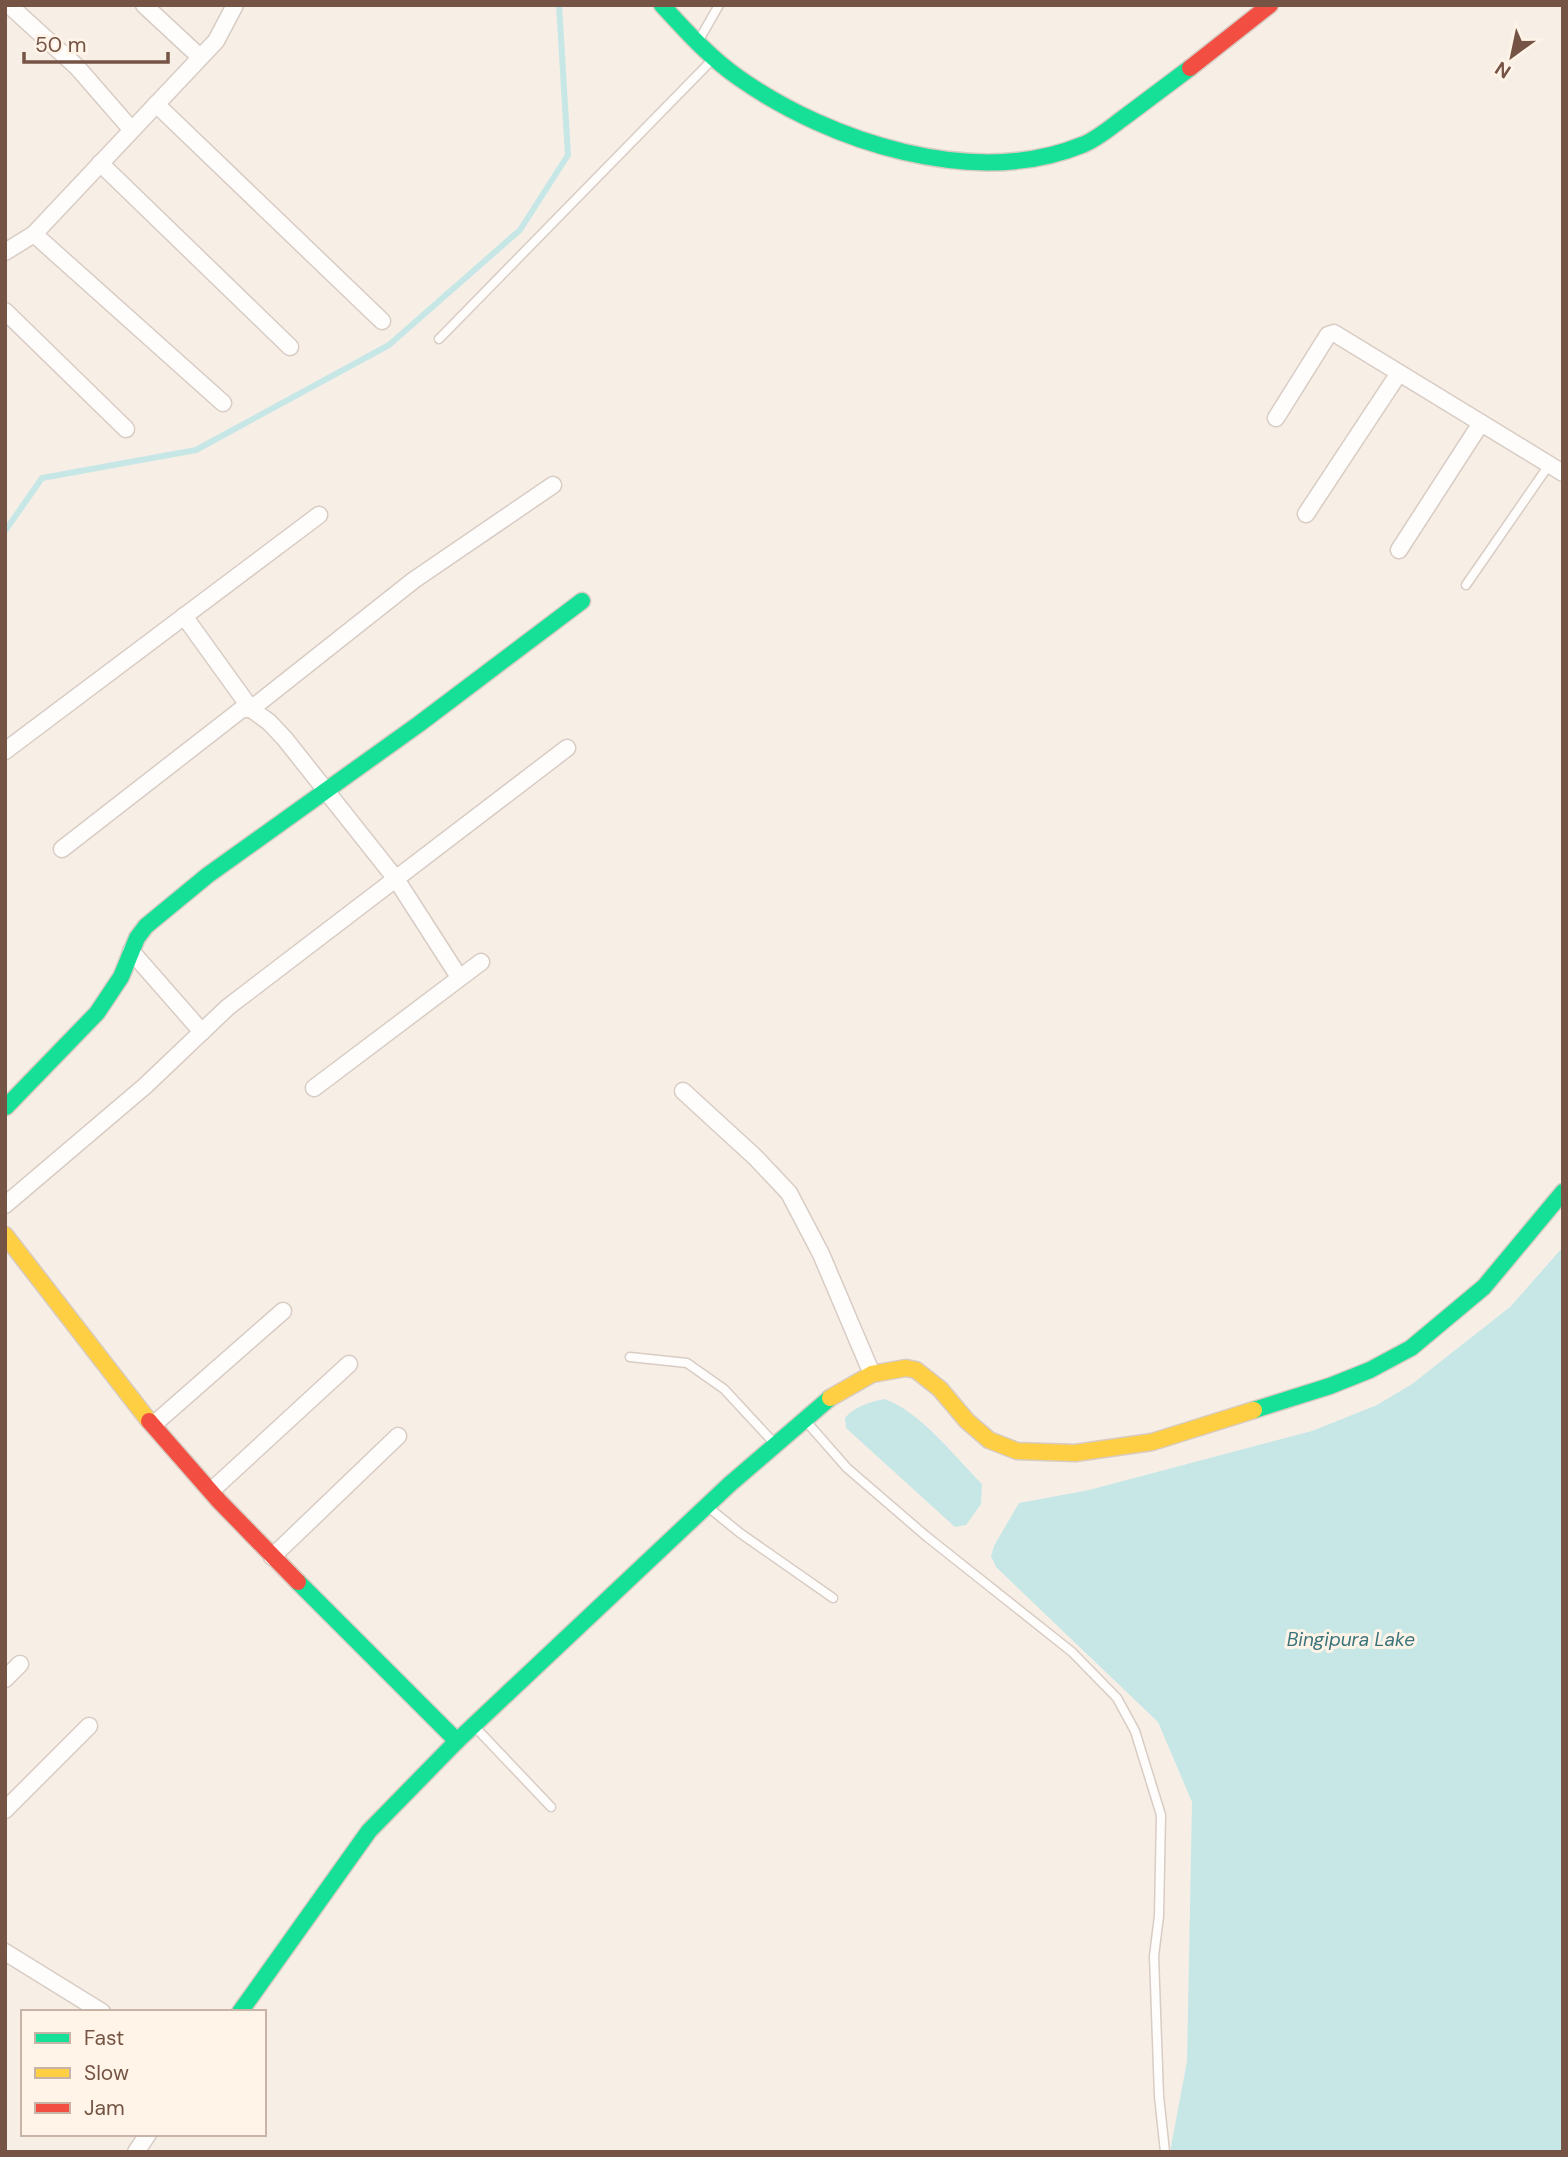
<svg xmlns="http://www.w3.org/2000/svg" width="1568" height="2157" viewBox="0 0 1568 2157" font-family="'DM Sans',sans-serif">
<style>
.water{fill:#c7e7e7}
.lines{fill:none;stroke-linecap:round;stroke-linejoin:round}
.stream{stroke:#c7e7e7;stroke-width:6}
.lane-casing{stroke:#d8ccc4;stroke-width:11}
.street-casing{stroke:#d8ccc4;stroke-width:19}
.fast-casing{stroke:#d7cbc2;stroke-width:19}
.slow-casing{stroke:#d7cbc2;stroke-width:19}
.jam-casing{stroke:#d7cbc2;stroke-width:19}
.lane{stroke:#fefdfb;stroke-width:8}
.street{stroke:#fefdfb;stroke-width:16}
.fast{stroke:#16e098;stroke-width:16}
.slow{stroke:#ffcf43;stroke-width:16}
.jam{stroke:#f24e42;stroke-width:16}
.labels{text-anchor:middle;stroke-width:6;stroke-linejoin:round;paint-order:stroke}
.water-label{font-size:19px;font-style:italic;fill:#39747c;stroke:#fff4e7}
</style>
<rect width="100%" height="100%" fill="#f7efe6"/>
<g class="water">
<path d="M1563,1247V2152H1170L1187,2061L1192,1802L1158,1722L996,1567L991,1556L994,1546L1019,1503L1089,1490L1312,1431L1377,1405L1412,1384L1510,1307Z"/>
<path d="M884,1399C919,1410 955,1457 982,1484L981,1504L966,1525L955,1527L846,1428L845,1418C855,1406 870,1402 884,1399Z"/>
</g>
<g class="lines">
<path class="stream" d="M5,531L42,478L196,450L389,345L520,230L568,155L559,5"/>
<g class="lane-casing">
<g id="lane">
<path d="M699,40L719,5"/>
<path d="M439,339L714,58"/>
<path d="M1466,585L1549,465"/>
<path d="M630,1357L687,1363L724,1389L775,1444"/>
<path d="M804,1419L847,1468L926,1536L1072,1652L1117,1698L1135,1731L1161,1815L1159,1916L1154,1956L1159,2096L1165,2152"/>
<path d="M708,1507L740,1533L833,1598"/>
<path d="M475,1727L551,1807"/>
</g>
</g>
<g class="street-casing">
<g id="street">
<path d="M9,5L77,67L131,129"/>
<path d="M144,5L200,57"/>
<path d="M156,104L382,321"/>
<path d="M100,163L290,347"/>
<path d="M34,234L223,403"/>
<path d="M5,252L34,234L216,41L235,5"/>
<path d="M5,311L126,429"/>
<path d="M1276,418L1328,335L1334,333L1563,473"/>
<path d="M1306,514L1399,373"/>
<path d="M1399,550L1481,423"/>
<path d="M184,616L251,709L269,722L285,739L396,879L459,977"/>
<path d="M5,751L319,515"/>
<path d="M62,849L242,709H251L414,580L553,485"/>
<path d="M131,951L202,1032"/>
<path d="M314,1088L481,962"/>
<path d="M683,1091L755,1157L789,1193L821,1254L872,1374"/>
<path d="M5,1205L145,1086L228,1007L567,748"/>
<path d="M153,1425L283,1311"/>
<path d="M211,1491L349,1364"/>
<path d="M272,1557L398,1436"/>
<path d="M5,1679L20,1664"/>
<path d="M5,1810L89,1726"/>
<path d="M5,1952L102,2012"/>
<path d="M136,2152L148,2134"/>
</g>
</g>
<g class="fast-casing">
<g id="fast">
<path d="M662,5C686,31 710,58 739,78C830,142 974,189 1082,145C1098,139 1112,126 1126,116C1147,100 1169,84 1190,68"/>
<path d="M6,1107L97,1013L121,977L137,938L146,926L208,875L419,724L582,601"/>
<path d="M1254,1410L1330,1386L1370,1370L1411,1348L1484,1287L1563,1192"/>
<path d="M298,1582L457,1741"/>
<path d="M240,2012L369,1831L457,1741L730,1484L830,1398"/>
</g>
</g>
<g class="slow-casing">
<g id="slow">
<path d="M5,1235L149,1421"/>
<path d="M830,1398L872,1374L906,1368L916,1370L940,1389L967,1421L989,1440L1017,1451L1075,1453L1152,1442L1254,1410"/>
</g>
</g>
<g class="jam-casing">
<g id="jam">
<path d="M1190,68L1270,5"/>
<path d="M149,1421L219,1501L298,1582"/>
</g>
</g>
<use href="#lane" class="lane"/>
<use href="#street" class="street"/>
<use href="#fast" class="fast"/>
<use href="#slow" class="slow"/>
<use href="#jam" class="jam"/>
</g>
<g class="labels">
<g class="water-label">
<text x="1351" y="1646">Bingipura Lake</text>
</g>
</g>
<rect width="1568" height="2157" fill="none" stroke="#755445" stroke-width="14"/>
<rect x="21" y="2010" width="245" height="126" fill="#fff4e7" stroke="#c8b4a6" stroke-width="2"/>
<rect x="35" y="2033" width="35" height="10" fill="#16e098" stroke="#c8b4a6" stroke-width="2"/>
<text x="84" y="2045" font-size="21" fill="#755445">Fast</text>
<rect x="35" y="2068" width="35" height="10" fill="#ffcf43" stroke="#c8b4a6" stroke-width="2"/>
<text x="84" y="2080" font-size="21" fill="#755445">Slow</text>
<rect x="35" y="2103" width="35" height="10" fill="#f24e42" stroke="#c8b4a6" stroke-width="2"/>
<text x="84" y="2115" font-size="21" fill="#755445">Jam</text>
<g transform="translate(1512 56) rotate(213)" stroke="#fff4e7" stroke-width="5" paint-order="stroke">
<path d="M0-5L12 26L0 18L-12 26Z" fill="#755445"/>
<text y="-10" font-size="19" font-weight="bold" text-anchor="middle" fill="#755445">N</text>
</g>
<path d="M24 52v10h144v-10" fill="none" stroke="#755445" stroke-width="3.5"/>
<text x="35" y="52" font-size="21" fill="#755445" stroke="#fff4e7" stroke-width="5" paint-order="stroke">50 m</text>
</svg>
